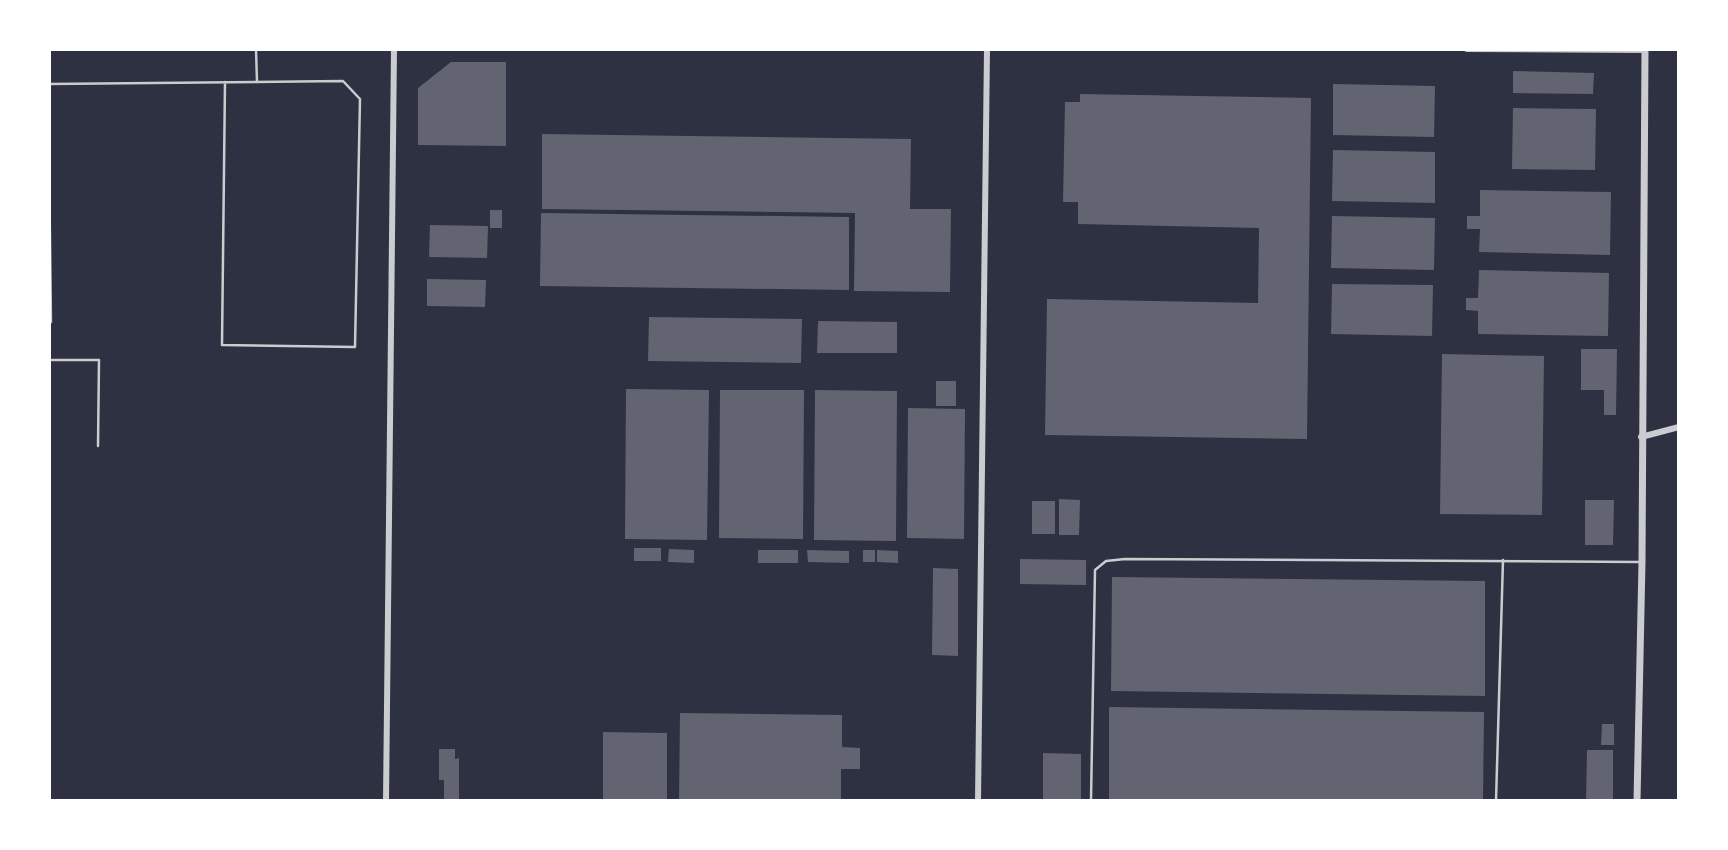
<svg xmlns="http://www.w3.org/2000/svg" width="1728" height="850" viewBox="0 0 1728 850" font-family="'Fira Sans',sans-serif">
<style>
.building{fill:#626471}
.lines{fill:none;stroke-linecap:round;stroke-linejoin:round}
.service{stroke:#caccd0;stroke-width:2.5}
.minor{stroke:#caccd0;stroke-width:6}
.tertiary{stroke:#caccd0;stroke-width:7}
</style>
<rect width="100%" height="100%" fill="#2d3142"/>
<g class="building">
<path d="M451,62H506V146L418,145V88Z"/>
<path d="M1513,71L1594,73L1593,94L1513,93Z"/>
<path d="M1333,84L1435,86L1434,137L1333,135Z"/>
<path d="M1080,94L1311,98L1307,439L1045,435L1047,299L1258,303L1259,228L1078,224V202H1063L1065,102H1080Z"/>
<path d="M1513,108L1596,109L1595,170L1512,169Z"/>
<path d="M542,134L911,139L910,209H951L950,292L854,291L855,213L542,209Z"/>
<path d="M1333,150L1435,152V203L1332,201Z"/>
<path d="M1480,190L1611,192L1610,255L1479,252L1480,229H1467V216H1480Z"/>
<rect x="490" y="210" width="12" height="18"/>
<path d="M541,213L849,217V290L540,286Z"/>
<path d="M1332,216L1435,218L1434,270L1331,268Z"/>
<path d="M430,225L488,226L487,258L429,257Z"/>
<path d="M1479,270L1609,273L1608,336L1478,334V311L1466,310V298H1478Z"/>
<path d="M427,279L486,280L485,307L427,306Z"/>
<path d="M1332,284L1433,285L1432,336L1331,334Z"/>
<path d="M649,317L802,319L801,363L648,361Z"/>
<path d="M818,321L897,322V353H817Z"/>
<path d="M1581,349H1617L1616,415H1604V390H1581Z"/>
<path d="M1442,354L1544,356L1542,515L1440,514Z"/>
<rect x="936" y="381" width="20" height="25"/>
<path d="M626,389L709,390L707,540L625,539Z"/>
<path d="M720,390H804L803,539L719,538Z"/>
<path d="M815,390L897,391L896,541L814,540Z"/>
<path d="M908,408L965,409L964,539L907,538Z"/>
<path d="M1059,499L1080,500L1079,535H1059Z"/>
<path d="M1585,500H1614L1613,545H1585Z"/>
<rect x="1032" y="501" width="23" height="33"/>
<rect x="634" y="548" width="27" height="13"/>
<path d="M669,549L694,550V563L668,562Z"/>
<rect x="758" y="550" width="40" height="13"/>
<path d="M807,550L849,551V563L808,562Z"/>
<rect x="863" y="550" width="12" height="12"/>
<path d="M877,550L898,551V563L877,562Z"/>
<path d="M1020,559L1086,560V585L1020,584Z"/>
<path d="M933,568L958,569V656L932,655Z"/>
<path d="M1112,577L1485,581V696L1111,691Z"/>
<path d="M1109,707L1484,712L1483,801H1109Z"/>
<path d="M680,713L842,715V747L860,748V769H841V801H679Z"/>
<path d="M1602,724H1614V745H1601Z"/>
<path d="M603,732L667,733V801H603Z"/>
<path d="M439,749H455V759L459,758V801H444V780H439Z"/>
<path d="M1587,750H1613V801H1586Z"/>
<path d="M1043,753L1081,754V801H1043Z"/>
</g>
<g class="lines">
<g class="service">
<path d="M256,49L257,82"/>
<path d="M49,84L343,81L360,99L355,347L222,345L225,82"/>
<path d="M49,159L51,322H49"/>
<path d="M49,360H99L98,446"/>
<path d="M1091,801L1095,570L1106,561L1125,559L1641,562"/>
<path d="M1496,801L1503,560"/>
</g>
<g class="minor">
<path d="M1467,49L1645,50"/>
<path d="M1641,437L1679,427"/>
<path d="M386,801L394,49"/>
<path d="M978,801L987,49"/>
</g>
<path class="tertiary" d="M1637,801L1642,562L1645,49"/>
</g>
<rect width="1728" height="850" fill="none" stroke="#ffffff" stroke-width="102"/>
</svg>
